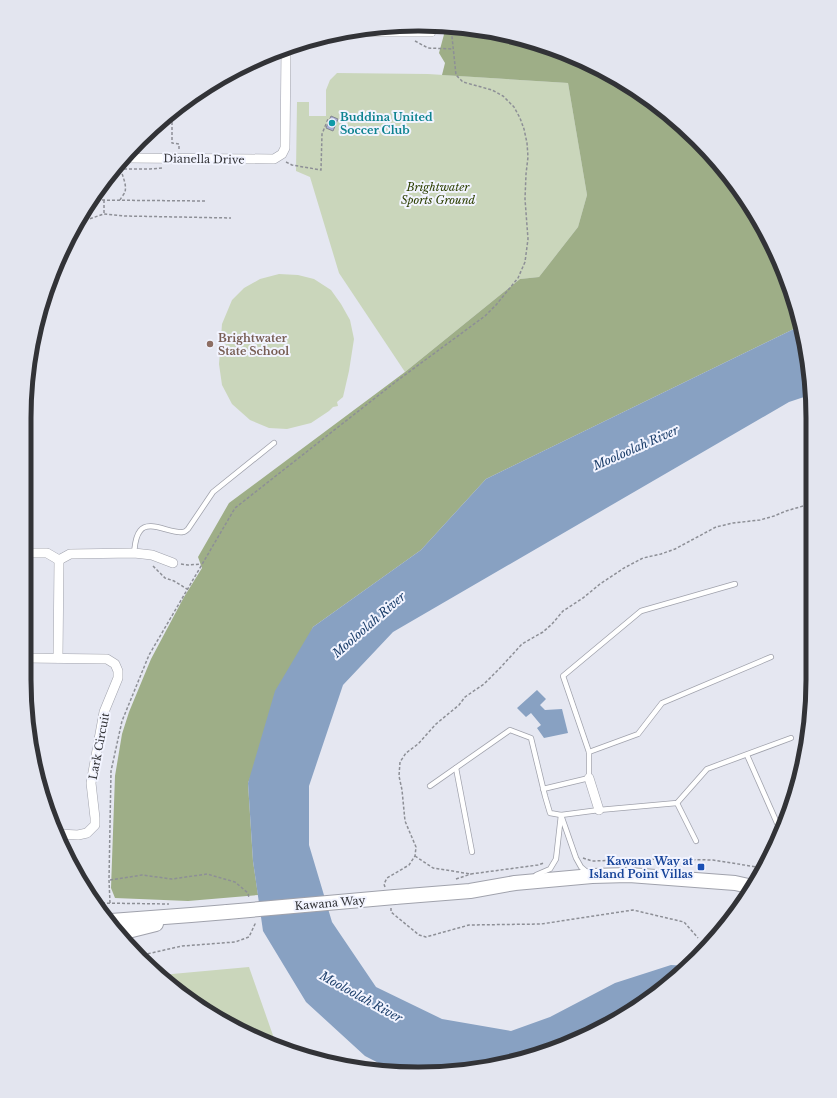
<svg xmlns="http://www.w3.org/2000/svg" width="837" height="1098" viewBox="0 0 837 1098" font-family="'Libre Baskerville',serif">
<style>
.green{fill:#cad6bb}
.forest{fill:#9eae87}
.water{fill:#88a1c2}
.building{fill:#a6add4;stroke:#848690}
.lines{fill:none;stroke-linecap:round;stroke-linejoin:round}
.lane-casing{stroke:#a0a2ac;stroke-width:6}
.street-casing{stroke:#a0a2ac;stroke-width:10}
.primary-casing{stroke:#a0a2ac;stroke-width:16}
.path{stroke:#8d8f96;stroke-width:1.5;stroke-dasharray:3 2;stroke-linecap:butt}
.lane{stroke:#fff;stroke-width:4.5}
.street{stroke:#fff;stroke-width:9}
.primary{stroke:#fff;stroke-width:14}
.primary-bridge-casing{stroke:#a0a2ac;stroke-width:16;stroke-linecap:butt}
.primary-bridge{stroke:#fff;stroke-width:14}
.culture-dot{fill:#0f9aa8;stroke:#f2f4ff;stroke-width:1.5}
.education-dot{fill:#8d6e63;stroke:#f2f4ff;stroke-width:1.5}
.transit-dot{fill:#1a4fb4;stroke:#f2f4ff;stroke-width:1.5}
.labels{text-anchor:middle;stroke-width:4;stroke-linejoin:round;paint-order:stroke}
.culture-label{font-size:11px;font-weight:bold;fill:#0d838f;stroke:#f2f4ff;text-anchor:start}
.street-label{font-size:11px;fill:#323337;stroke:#f2f4ff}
.park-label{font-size:11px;font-style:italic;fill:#2c3f00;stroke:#f2f4ff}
.education-label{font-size:11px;font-weight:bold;fill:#785e54;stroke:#f2f4ff;text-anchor:start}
.transit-label{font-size:11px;font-weight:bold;fill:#164399;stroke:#f2f4ff;text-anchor:end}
.water-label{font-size:12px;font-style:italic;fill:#1e406c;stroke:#f2f4ff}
.rim{fill:none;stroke:#323337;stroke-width:5}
</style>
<rect width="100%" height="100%" fill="#e5e7f1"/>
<g class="green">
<path d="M337,73L428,74L568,83L587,195L578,227L539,277L520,279L405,372L339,273L310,177L296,171L297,102H309V116H326V90L330,80Z"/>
<path d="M279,274L298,275L314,279L331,290L341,304L350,320L354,339L349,371L343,397L337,402L338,406L333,407L329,411L311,423L287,429L269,428L250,420L232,404L222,385L219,364L222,324L232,300L244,288L260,279Z"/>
<path d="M249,967L276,1044L221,1021L161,975Z"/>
</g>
<path class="forest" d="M446,27L496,32L570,54L638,91L698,140L747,200L792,291L800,326L486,479L421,550L313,627L248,783L253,861L258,895L188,901L115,898L111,888L115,776L122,734L129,712L151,659L184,597L202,568L198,557L229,503L405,372L520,279L539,277L578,227L587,195L568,83L442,75L445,63L439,53Z"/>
<g class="water">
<path d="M800,326L810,367V395L789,402L393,632L343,685L309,786V845L332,922L376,987L442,1019L511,1031L550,1017L615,983L671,965L688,966L637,1008L545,1053L444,1073H398L365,1056L306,1002L263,931L253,861L248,783L275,691L313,627L421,550L486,479Z"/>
<path d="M537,690L546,699L540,705L545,710L562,709L568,733L544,738L537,728L541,725L531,713L526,717L517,708Z"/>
</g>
<path class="building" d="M331,116L338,119L333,131L326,128Z"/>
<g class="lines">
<g class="lane-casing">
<g id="lane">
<path d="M134,553C135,546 135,537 140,531C148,519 171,534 183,532C185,532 187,530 188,529L213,492L274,443"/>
<path d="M589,752L563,676L641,611L735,584"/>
<path d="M747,755L777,823"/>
<path d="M456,768L472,852"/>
<path d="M430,786L510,730L531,738L545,796L550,813L561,815L599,810L677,803L707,769L791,738"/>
<path d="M543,789L589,778V752L638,734L662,703L771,657"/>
<path d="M677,803L696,841"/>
<path d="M536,875L550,869L556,859L561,815L576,858L581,867L588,873"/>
</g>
</g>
<g class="street-casing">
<g id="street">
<path d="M341,32H431"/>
<path d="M125,158L274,159L282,154L285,148L286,49"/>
<path d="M24,553H47L59,560L70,554L134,553L152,555L173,563"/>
<path d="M24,658L107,659L115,664L118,671V678L104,712L91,783L95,818V825L87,833L78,835L59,834"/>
<path d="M58,658L59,560"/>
<path d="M589,778L599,810"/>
</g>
</g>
<g class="primary-casing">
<g id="primary">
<path d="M395,897L470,891L515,883L592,876L629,875L735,883L753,887"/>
<path d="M111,921L191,915L227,912"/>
<path d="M120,933L156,924"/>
</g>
</g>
<g class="path">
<path d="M317,39H336"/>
<path d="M415,41L428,48L453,49"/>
<path d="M172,112V143L179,144V149"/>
<path d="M286,162L292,165L321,170L322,134L328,119"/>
<path d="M114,169H150L162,168"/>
<path d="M92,200L206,201"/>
<path d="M104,200V214"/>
<path d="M120,200C121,198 124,194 125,192C127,184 122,176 121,169"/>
<path d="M80,219H89L104,214L125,216L231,218"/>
<path d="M181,564L188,565L201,564"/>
<path d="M153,566L165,578L174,581L187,589"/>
<path d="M415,856L433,868L471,874L538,865L544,863"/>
<path d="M583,858L592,861L661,859L713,860L763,868"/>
<path d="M456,879L471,874"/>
<path d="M110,880L142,875L172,879L207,874L235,882L248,893L249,898"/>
<path d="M385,887L384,884L387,878L409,865L415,856L416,847L405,821L402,790L399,776L400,762L406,753L418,744L436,724L459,705L465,697L484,684L501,667L522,644L543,632L552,624L563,611L583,598L600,584L624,568L643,558L661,554L675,549L716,527L733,523L760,520L774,516L786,511L810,504"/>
<path d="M97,903L169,904"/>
<path d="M110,903L109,880L111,771L122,721L149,655L235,508L398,380L485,316L496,305L518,278L525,262L528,239L525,199L526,174L528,157L527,143L524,129L520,118L514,107L503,96L492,90L463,82L456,75L451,27"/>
<path d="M391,908V912L419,935L426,937L469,925L541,924L633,910L684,922L698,938"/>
<path d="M138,956L182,946L235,942L249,937L255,924L254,922"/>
</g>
<use href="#lane" class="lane"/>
<use href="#street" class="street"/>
<use href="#primary" class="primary"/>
<g class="primary-bridge-casing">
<path id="primary-bridge" d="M227,912L395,897"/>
</g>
<use href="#primary-bridge" class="primary-bridge"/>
</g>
<circle class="culture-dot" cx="332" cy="123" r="4"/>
<circle class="education-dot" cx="210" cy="344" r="4"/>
<rect class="transit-dot" x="697" y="863" width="8" height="8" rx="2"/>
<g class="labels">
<g class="culture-label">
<text x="340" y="121">Buddina United<tspan x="340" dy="13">Soccer Club</tspan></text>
</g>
<g class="street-label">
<text transform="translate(204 159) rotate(1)" y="4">Dianella Drive</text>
<text transform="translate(99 746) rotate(-79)" y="4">Lark Circuit</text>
<text transform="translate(330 903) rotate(-5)" y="4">Kawana Way</text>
</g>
<g class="park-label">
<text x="438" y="191">Brightwater<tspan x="438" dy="13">Sports Ground</tspan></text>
</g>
<g class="education-label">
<text x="218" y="342">Brightwater<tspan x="218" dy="13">State School</tspan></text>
</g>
<g class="transit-label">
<text x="693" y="865">Kawana Way at<tspan x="693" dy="13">Island Point Villas</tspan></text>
</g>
<g class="water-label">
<text transform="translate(636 448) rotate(-24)" y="4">Mooloolah River</text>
<text transform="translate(369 625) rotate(-41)" y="4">Mooloolah River</text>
<text transform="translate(361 997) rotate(29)" y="4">Mooloolah River</text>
</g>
</g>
<path d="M0 0H837V1098H0ZM418 31H419A387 387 0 0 1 806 418V680A387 387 0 0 1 419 1067H418A387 387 0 0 1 31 680V418A387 387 0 0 1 418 31Z" fill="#e3e5ef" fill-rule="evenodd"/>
<path class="rim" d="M418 31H419A387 387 0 0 1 806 418V680A387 387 0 0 1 419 1067H418A387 387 0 0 1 31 680V418A387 387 0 0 1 418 31Z"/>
</svg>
